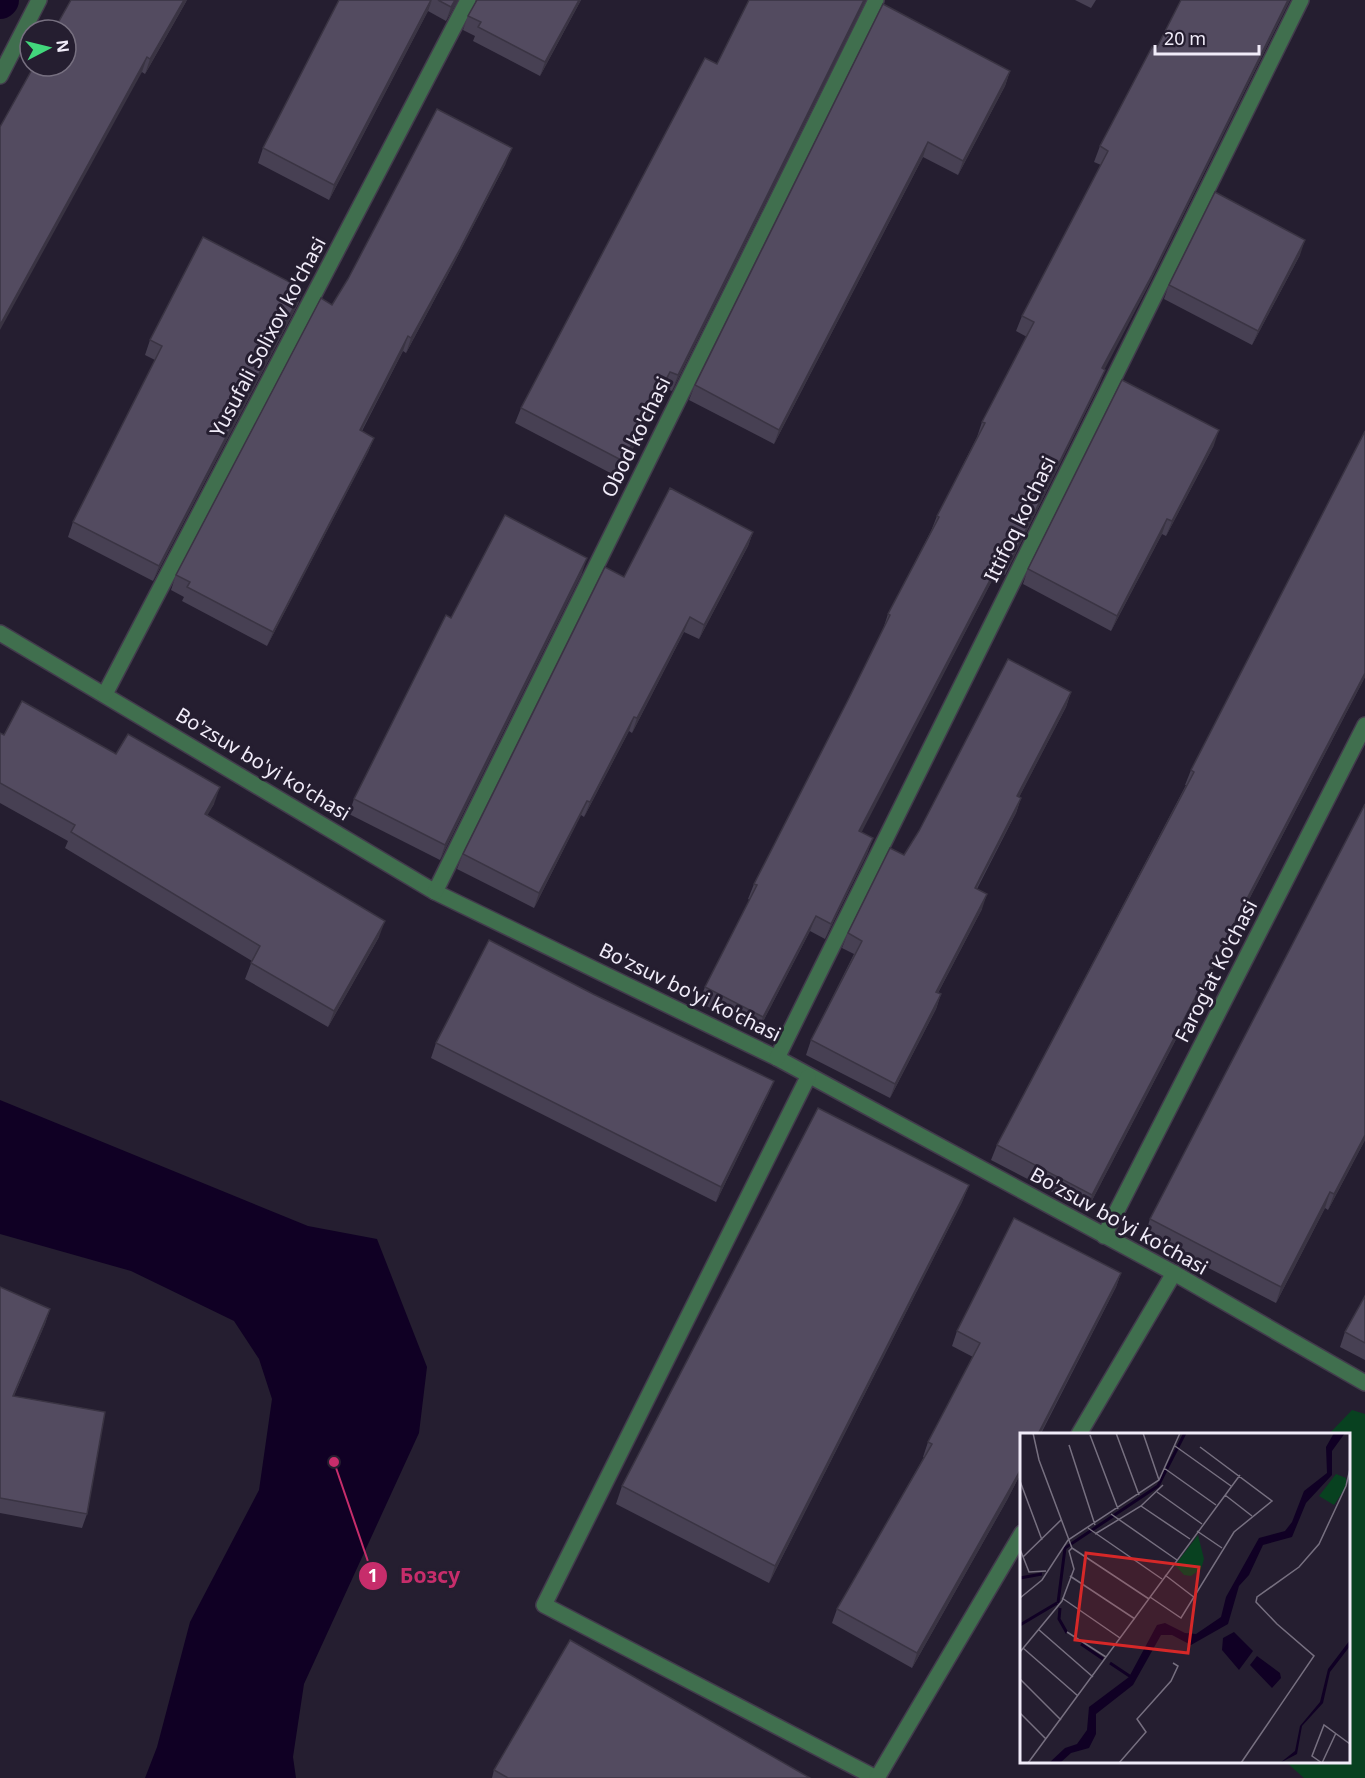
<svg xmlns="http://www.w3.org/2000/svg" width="1365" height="1778" viewBox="0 0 1365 1778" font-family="'Noto Sans',sans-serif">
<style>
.green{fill:#084120}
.water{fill:#100024}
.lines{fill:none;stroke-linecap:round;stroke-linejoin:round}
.canal{stroke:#100024;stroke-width:36}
.street-casing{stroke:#423b4c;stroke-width:18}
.street{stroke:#406f4e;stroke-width:15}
.wall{fill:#474053}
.shaded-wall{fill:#3a3443}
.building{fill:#534b60;stroke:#3a3443;stroke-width:1.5}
.labels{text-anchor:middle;stroke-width:6;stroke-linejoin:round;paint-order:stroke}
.street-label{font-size:20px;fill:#f1ecf9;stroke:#251e30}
.inset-river{fill:none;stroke:#100024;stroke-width:3}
.inset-road{fill:none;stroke:#777080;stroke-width:1.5}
.view{fill:#d62828;fill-opacity:0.15;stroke:#d62828;stroke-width:3}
.inset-edge{fill:none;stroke:#f1ecf9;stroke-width:3}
.leader{fill:none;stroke:#c72d6b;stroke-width:2}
.callout-dot{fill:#c72d6b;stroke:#251e30;stroke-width:2}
.mark-label{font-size:18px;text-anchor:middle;font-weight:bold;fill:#fff}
.callout-label{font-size:21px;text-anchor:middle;font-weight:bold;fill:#c72d6b;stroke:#251e30;stroke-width:6;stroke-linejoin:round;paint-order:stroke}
</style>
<rect width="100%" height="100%" fill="#251e30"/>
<path class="green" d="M1352,1410L1365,1414V1778H1304L1286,1762H1348V1434H1329Z"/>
<path class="water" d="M0,1100L308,1226L377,1239L427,1367L419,1433L304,1684L293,1757L296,1778H145L157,1747L190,1622L259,1490L272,1399L259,1359L234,1321L131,1271L0,1234Z"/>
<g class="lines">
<path class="canal" d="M0,1L1,0"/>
<g class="street-casing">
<g id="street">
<path d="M0,76L39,0"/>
<path d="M0,633L435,892L777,1058L1174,1273L1365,1383"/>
<path d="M105,694L468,0"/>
<path d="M435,892L876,0"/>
<path d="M777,1058L1301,0"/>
<path d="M808,1077L544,1605L876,1778"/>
<path d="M1104,1236L1365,725"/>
<path d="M1079,1434L1174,1273"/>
<path d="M877,1778L1022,1533"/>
</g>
</g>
<use href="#street" class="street"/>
</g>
<g class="wall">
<path d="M187,0L145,74L142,72L0,127Z"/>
<path d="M339,0H458L446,21L428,11L329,200L258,163L263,148Z"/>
<path d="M477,0H581L540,76L473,41L475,36L463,30L468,16Z"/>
<path d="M866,0L672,391L664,388L618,477L515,423L521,408L717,64Z"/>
<path d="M1075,0H1096L1091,8Z"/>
<path d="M1181,0H1290L1146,290L1104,369L1105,370L1099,385L1005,575L997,571L861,832L873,838L867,854L825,939L810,931L757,1033L699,1002L705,987L750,900L748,899L754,884L849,698L883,629L888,614L931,531L937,516L977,437L982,422L1027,337L1016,331L1022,316L1101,165L1094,162L1100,146L1156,49Z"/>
<path d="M883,4L1010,71L1005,86L958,175L923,157L774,444L689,400L695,385Z"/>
<path d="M506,163L454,263L406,353L403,351L362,431L374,438L368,452L267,646L182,601L184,597L171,590L176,575L332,305L348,279Z"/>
<path d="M1300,255L1252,345L1164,299L1169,285Z"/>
<path d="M303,289L298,304L153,581L68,537L73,522L155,360L145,355L150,340Z"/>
<path d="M1365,431V677L1087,1210L991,1160L997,1145L1186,785H1185L1191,770Z"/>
<path d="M1214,445L1166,536L1162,534L1111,631L1023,584L1028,569Z"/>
<path d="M753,532L748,546L699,639L684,632L632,733L629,731L584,817L581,815L534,908L457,869L463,854L624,577Z"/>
<path d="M582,573L440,860L349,814L354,799L451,618Z"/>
<path d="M1071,692L1066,707L1019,797L1021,798L1016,813L977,889L982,909L938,993L941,994L936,1009L890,1098L806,1055L811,1040L854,954L842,948L848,933L904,855Z"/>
<path d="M0,733L4,735L116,754L214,804L207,815L379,937L328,1027L245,979L252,961L65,848L68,841L0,803Z"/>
<path d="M436,1043L774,1081L768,1095L716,1202L431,1058Z"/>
<path d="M1365,1140L1328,1210L1325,1208L1276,1303L1145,1235L1150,1219Z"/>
<path d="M969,1185L962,1202L769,1583L616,1504L622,1486Z"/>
<path d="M1121,1273L1116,1287L1007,1500L912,1668L832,1623L837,1609L924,1457H923L928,1442L973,1357L952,1346L957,1331Z"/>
<path d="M0,1287L50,1309L45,1324L14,1396L87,1514L82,1528L0,1513Z"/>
<path d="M1365,1296V1360L1340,1347L1345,1332Z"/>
<path d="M494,1770L810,1778H492Z"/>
</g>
<g class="shaded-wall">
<path d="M184,0H187L145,74L150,59Z"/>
<path d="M432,0L428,11L329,200L334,185Z"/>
<path d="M455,0H458L446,21L451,7Z"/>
<path d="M579,0H581L540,76L545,62Z"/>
<path d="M864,0H866L672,391L678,375Z"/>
<path d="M1288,0H1290L1146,290L1097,384L1102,368Z"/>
<path d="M147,57L142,72L0,330V325Z"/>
<path d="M1010,71L1005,86L958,175L963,161Z"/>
<path d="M928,142L923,157L774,444L779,430Z"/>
<path d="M512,148L506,163L454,263L406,353L411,338Z"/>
<path d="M1305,240L1300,255L1252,345L1258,331Z"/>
<path d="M303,289L298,304L153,581L159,566Z"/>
<path d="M408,336L403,351L354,445L360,430Z"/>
<path d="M1105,370L1099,385L1005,575L1011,560Z"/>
<path d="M670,372L664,388L618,477L623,461Z"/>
<path d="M1219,430L1214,445L1166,536L1172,521Z"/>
<path d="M374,438L368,452L267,646L273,632Z"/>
<path d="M1167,519L1162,534L1111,631L1117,616Z"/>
<path d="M753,532L748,546L699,639L704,625Z"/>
<path d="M1003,555L997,571L854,847L859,831Z"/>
<path d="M587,558L582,573L440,860L445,845Z"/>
<path d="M690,617L684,632L632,733L637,718Z"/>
<path d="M1365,673V677L1087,1210L1092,1195Z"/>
<path d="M1071,692L1066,707L1012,811L1017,796Z"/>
<path d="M634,717L629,731L584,817L590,802Z"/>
<path d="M220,787L214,804L199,830L205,814Z"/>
<path d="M1021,798L1016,813L969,902L975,888Z"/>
<path d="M587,801L581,815L534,908L539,893Z"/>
<path d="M873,838L867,854L825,939L831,924Z"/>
<path d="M987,894L982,909L931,1006L936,992Z"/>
<path d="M816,916L810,931L757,1033L763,1017Z"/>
<path d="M385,921L379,937L328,1027L334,1011Z"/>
<path d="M941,994L936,1009L890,1098L895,1084Z"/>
<path d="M774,1081L768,1095L716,1202L721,1187Z"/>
<path d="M1365,1135V1140L1328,1210L1334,1194Z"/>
<path d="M969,1185L962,1202L769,1583L775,1566Z"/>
<path d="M1330,1192L1325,1208L1276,1303L1281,1287Z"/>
<path d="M1121,1273L1116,1287L1040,1434H1038Z"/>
<path d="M50,1309L45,1324L7,1410L13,1396Z"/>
<path d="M1022,1467V1471L1007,1500L912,1668L917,1653Z"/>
</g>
<g class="building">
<path d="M71,0H184L150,59L147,57L0,325V127L34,66H66V30H54Z"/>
<path d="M339,0H431L334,185L263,148Z"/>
<path d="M438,0H455L451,7Z"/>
<path d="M477,0H579L545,62L478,27L481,22L468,16Z"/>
<path d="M749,0H864L678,375L670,372L623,461L521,408L705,58L717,64Z"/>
<path d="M1181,0H1288L1152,275L1102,368L1105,370L1011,560L1003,555L859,831L873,838L831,924L816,916L763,1017L705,987L757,885L754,884L849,698L890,615L888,614L939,517L937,516L985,423L982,422L1034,322L1022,316L1108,151L1100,146L1152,47L1156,49Z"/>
<path d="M883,4L1010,71L963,161L928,142L779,430L695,385Z"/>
<path d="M437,109L512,148L460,249L411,338L408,336L360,430L374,438L273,632L187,587L190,582L176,575L321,298L332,305L348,279Z"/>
<path d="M1215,192L1305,240L1258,331L1169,285Z"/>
<path d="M203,237L303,289L159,566L73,522L162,346L150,340Z"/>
<path d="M1122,380L1219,430L1172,521L1167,519L1117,616L1028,569Z"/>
<path d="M1365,431V673L1092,1195L997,1145L1194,772L1191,770Z"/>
<path d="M670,488L753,532L704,625L690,617L637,718L634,717L590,802L587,801L539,893L463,854L605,567L624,577Z"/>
<path d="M505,515L587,558L445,845L354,799L446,615L451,618Z"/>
<path d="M1008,659L1071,692L1017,796L1021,798L975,888L987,894L936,992L941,994L895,1084L811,1040L862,941L848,933L890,848L904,855L919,831Z"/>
<path d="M22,701L116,754L128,734L220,787L205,814L385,921L334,1011L251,963L260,946L71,832L75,825L0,783V733L4,735Z"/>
<path d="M1365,804V1135L1334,1194L1330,1192L1281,1287L1150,1219Z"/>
<path d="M489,940L593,994L774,1081L721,1187L436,1043Z"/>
<path d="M818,1108L969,1185L775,1566L622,1486Z"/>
<path d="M1014,1218L1121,1273L1038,1434H1022V1467L1012,1485L917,1653L837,1609L932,1444L928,1442L980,1343L957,1331Z"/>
<path d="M0,1287L50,1309L13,1396L105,1412L87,1514L0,1498Z"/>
<path d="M1365,1296V1343L1345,1332Z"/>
<path d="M570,1640L810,1778H508L494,1770Z"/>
</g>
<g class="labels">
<g class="street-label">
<text transform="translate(268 337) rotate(-62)" y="7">Yusufali Solixov ko'chasi</text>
<text transform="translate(636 437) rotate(-64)" y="7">Obod ko'chasi</text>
<text transform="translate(1020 519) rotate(-64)" y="7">Ittifoq ko'chasi</text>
<text transform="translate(263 764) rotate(31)" y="7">Bo'zsuv bo'yi ko'chasi</text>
<text transform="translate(1216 971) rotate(-63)" y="7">Farog'at Ko'chasi</text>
<text transform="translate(690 992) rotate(26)" y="7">Bo'zsuv bo'yi ko'chasi</text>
<text transform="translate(1119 1221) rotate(29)" y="7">Bo'zsuv bo'yi ko'chasi</text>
</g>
</g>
<g transform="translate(1020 1433)">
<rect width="330" height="330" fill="#251e30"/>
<path d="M316,41L326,45V54L314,72L299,63ZM178,102L184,126L181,136L171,143L164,142L155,132Z" fill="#084120"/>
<path d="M314,0H325L312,18V42L286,70L272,104L243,112L229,142L219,153L208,191L171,212L152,202H141L113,252L76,281V301L69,315L51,320L40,330H29L45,315L57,311L67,297L69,274L109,244L137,192L145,190L165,200L176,201L201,184L206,164L239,105L265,98L272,89L284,58L307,40L306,14ZM214,199L233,218L219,237L202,217L203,205ZM330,207V213L310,239L303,270L282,293L277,321L260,330L275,318L280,293L300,269L308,236ZM237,223L260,240L261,245L252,255L230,232Z" fill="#100024"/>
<path class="inset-river" d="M0,145L22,141M38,170L45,115L138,53L165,0M40,175L39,186L47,200M0,192L37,170M61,211L83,226M90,230L111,244"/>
<path class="inset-road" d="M96,0L119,62M123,0L139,47M70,2L98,76M49,12L75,92M155,13L211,53M144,35L196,72M0,48L22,107M137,59L182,91M205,62L232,83M121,73L170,106M91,81L157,127M68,95L142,146M177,98L202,115M75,101L121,73L143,52M52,115L129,166M0,116L9,139L26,138M3,124L41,87M145,142L175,165M50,143L115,186M130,164L161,185L214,99L252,68L180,14M0,165L22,147L48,107L139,47L160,0M42,165L100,205M18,196L73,244M47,199L86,224M3,215L58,263M0,219L42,168L54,136L49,118L52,115L19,27L13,0M0,246L41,287M0,280L26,306M8,330L220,42M99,330L126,299L117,286L151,248L158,233L153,230M221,330L294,223L257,191L236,169L237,164L279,134L299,111L326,53L330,36M302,330L292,323L304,292L330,311M302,330L316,300"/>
<path class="view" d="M66,120L179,134L168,220L55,207Z"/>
<rect width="330" height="330" class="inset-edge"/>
</g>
<path class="leader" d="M334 1462L373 1576"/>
<g class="callout-dot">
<circle cx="334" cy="1462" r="6"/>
<circle cx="373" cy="1576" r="15"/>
</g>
<g class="mark-label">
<text x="373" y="1582">1</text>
</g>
<g class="callout-label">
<text x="430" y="1583">Бозсу</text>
</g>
<g transform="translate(48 48) rotate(83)"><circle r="28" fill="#251e30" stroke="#777080" stroke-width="1.5"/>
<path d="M0-4.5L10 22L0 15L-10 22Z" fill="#42d77c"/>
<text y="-9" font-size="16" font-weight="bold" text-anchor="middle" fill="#f1ecf9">N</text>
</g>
<path d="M1155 45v9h104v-9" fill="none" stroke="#f1ecf9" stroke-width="3"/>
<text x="1164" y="45" font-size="18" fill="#f1ecf9" stroke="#251e30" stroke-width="4.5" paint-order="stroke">20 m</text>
</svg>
